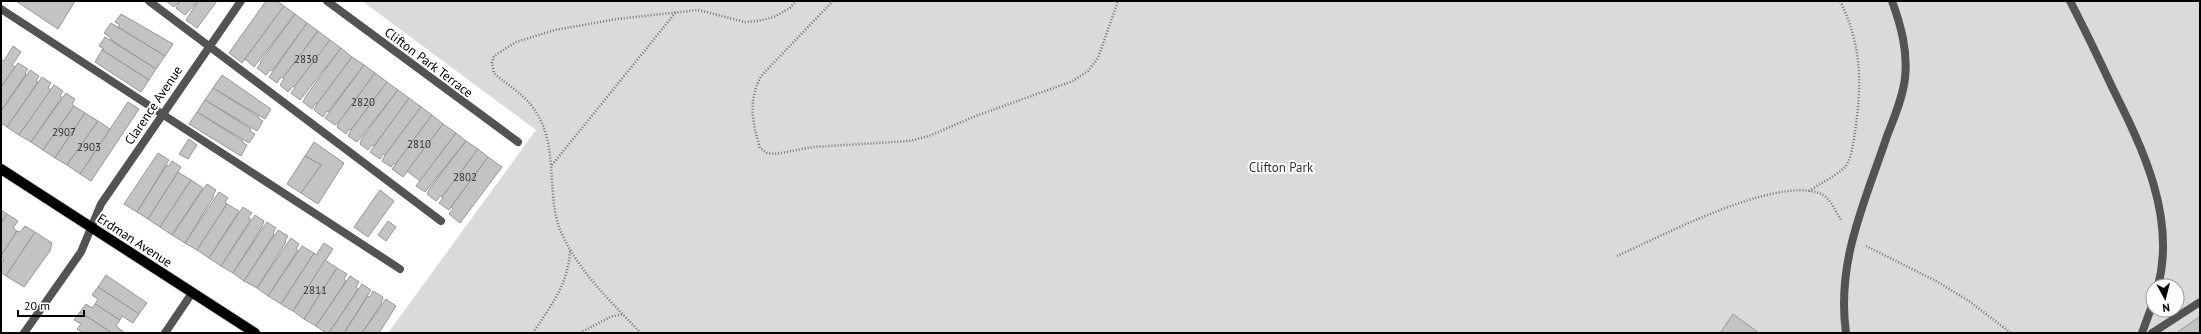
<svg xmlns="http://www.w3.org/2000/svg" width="2201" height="334" viewBox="0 0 2201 334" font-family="'PT Sans',sans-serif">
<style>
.green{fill:#dadada;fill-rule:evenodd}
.building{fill:#c3c3c3;stroke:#979797}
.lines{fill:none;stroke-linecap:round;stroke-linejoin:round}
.primary-casing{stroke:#dbdbdb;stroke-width:12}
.path{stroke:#757575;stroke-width:2.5;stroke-dasharray:1 2;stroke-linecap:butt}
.lane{stroke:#535353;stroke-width:8}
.street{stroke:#535353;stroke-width:8}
.primary{stroke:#000;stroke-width:10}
.labels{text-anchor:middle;stroke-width:4;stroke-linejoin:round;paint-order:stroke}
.number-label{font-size:11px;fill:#313131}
.street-label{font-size:13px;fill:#000;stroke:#fff}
.park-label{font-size:13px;fill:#313131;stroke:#fff}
</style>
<rect width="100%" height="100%" fill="#fff"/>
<path class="green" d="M362,1H2200V333H388L536,130ZM2153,286H2177V310H2153Z"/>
<g class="building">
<path d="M16,1H75L58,29Z"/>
<path d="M166,1H180L174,7Z"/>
<path d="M180,1H198L185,15L176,8Z"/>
<path d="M198,1H217L197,28L186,20Z"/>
<path d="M266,1H277L284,6L242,63L229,53Z"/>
<path d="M284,6L295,14L254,67L245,59Z"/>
<path d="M121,14L173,44L165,56L118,27L120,25L115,22Z"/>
<path d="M295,14L307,23L272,71L270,70L266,75L257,68L261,63L260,62Z"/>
<path d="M111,23L165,56L156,69L110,39L111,38L104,33Z"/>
<path d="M307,23L318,31L283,78L281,77L277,83L269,77Z"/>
<path d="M318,31L330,40L294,87L293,86L288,92L280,85L284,79L283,78Z"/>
<path d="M105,37L156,69L149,80L102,50L104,49L99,46Z"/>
<path d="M330,40L341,48L300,100L291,93L295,88L294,87Z"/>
<path d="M13,46L21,52L12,65L15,67L1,87V59L4,61Z"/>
<path d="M341,48L352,57L317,104L316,103L312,109L303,102L306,96Z"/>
<path d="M102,50L149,80L141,92L95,62Z"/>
<path d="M352,57L364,65L328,112L327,111L323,117L314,110L317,104Z"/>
<path d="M18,63L28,69L25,73L26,74L1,111V87Z"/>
<path d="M364,65L375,73L339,122L335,125L325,118Z"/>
<path d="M30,70L39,76L36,81L38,82L7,127L1,123V111Z"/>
<path d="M375,73L387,82L351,130L349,129L346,134L337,127L339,122Z"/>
<path d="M222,75L271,109L265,119L213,88Z"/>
<path d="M42,77L51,83L48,88L51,90L19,135L7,127Z"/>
<path d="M387,82L398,90L357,142L348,136L351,130Z"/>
<path d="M54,85L63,91L60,96L62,97L31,142L19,135Z"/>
<path d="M213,88L259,117L258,118L263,121L257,131L205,100Z"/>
<path d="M398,90L409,98L374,146L372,145L368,150L360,144L362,138Z"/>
<path d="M66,93L75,99L72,104L74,106L43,150L31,142Z"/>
<path d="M409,98L421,107L385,155L383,154L380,159L370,152Z"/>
<path d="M205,100L251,129L250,131L255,134L249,143L197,112Z"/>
<path d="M128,102L139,109L91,181L80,174Z"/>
<path d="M74,106L85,113L55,158L43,150Z"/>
<path d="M421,107L432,115L396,164L394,163L391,167L382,161L385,155Z"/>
<path d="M197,112L243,141L242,142L247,145L241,156L189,124Z"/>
<path d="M85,113L98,121L67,165L55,158Z"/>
<path d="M432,115L443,124L403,177L392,169Z"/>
<path d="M98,121L110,129L80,174L67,165Z"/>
<path d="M443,124L456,133L420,181L407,171Z"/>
<path d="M456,133L466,141L425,192L416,186Z"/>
<path d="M189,139L197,145L188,159L179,154Z"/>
<path d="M466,141L478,149L442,197L440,196L436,201L427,194L430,188Z"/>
<path d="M314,142L344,163L318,204L301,193L321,165L305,156Z"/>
<path d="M478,149L488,157L449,210L439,203L443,198L442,197Z"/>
<path d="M158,153L169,160L137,212L124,204Z"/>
<path d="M305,156L321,165L301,193L287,184Z"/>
<path d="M488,157L502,167L460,223L449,214L453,209L451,207Z"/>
<path d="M172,161L181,167L148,219L137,212L167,165L169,166Z"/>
<path d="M178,172L191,180L160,227L148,219Z"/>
<path d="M191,180L203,188L172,235L160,227Z"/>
<path d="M207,184L216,190L213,195L214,196L185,243L172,235Z"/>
<path d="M380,190L394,201L368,237L354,227Z"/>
<path d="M219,192L228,198L225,202L227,204L197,250L185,243Z"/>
<path d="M227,204L239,211L209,258L197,250Z"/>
<path d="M243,207L252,213L248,218L251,219L221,266L209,258Z"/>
<path d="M1,210L7,214L1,224Z"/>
<path d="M7,214L18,221L13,228L17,231L1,256V224Z"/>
<path d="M255,215L264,221L262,227L233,273L221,266Z"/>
<path d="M388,221L396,227L386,241L378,235Z"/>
<path d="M267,222L276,228L273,233L274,234L244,281L233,273Z"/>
<path d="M25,226L35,232L6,276L1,272V263L4,259L1,256L17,231L20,232Z"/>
<path d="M278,230L288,236L285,241L286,242L257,288L244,281Z"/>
<path d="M35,232L52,243L50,251L24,287L6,276Z"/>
<path d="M291,238L299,244L296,249L298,250L268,296L257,288Z"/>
<path d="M324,243L333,249L293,311L281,304L314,253L316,255Z"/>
<path d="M302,246L314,253L281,304L268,296Z"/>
<path d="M325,260L337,268L304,319L293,311Z"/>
<path d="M337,268L347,274L344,279L346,281L316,326L304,319Z"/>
<path d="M106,275L147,303L139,314L98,287Z"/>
<path d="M350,276L359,282L356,287L358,289L329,333H326L316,326Z"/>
<path d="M362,284L371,290L344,333H329Z"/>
<path d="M98,287L139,314L133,323L122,316L120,320L95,304L98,299L92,295Z"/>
<path d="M373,291L383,297L381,304L362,333H344L368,296L370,297Z"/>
<path d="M386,299L396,306L379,333H362Z"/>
<path d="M86,304L92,308L95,304L120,320L116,326L125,333H112L80,312Z"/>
<path d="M80,312L112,333H83L77,329L81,324L74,320Z"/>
<path d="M1733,314L1759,333H1720Z"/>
<path d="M2200,316V333H2176L2198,318Z"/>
</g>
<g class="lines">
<g class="primary-casing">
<path id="primary" d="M1,169L255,333"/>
</g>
<g class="path">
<path d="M833,1L761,76C748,102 752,121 760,148L767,153L775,154L813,147L909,141L929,136L973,117L1073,81L1088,71L1098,58L1118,1"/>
<path d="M552,165L676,12"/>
<path d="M1809,191C1820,183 1835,177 1845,167C1852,158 1853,143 1855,132C1862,84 1862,45 1840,1"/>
<path d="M1866,246L1936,281L1969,301L2011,333"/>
<path d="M1617,256C1662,236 1773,177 1819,193C1831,197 1835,212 1842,221"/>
<path d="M533,333C551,305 569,284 570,249"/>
<path d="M580,333L610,317L623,314"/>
<path d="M641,333C611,302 575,268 559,227C547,193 558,145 536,112C525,94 508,86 494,73L492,63L494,56L516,42L555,30L617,19L698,10L745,22L758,21L774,17L790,8L796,1"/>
</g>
<g class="lane">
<path d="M149,1L441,221"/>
<path d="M2070,1C2085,30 2099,59 2113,89C2143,149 2176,217 2158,286"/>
<path d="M1,9L400,269"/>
<path d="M165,333L192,293"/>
<path d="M1846,333C1836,261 1865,202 1887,136C1894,118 1903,97 1905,78C1908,51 1901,26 1892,1"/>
<path d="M2142,333L2153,303"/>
<path d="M2152,333L2200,302"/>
</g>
<g class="street">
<path d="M327,1L518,142"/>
<path d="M24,333L81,252L101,204L241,1"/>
</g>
<use href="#primary" class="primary"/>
</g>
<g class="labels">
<g class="number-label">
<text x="306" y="63">2830</text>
<text x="363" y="106">2820</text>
<text x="64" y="136">2907</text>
<text x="419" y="148">2810</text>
<text x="89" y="151">2903</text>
<text x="465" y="181">2802</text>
<text x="315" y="294">2811</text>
</g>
<g class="street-label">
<text transform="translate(429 62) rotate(37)" y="5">Clifton Park Terrace</text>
<text transform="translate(153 105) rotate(-56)" y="5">Clarence Avenue</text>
<text transform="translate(135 240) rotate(33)" y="5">Erdman Avenue</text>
</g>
<g class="park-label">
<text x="1281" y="172">Clifton Park</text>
</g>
</g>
<rect width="2201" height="334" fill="none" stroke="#000000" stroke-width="4"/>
<g transform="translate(2165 298) rotate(173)"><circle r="19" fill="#ffffff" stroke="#999999"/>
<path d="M0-3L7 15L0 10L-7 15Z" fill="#000000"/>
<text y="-6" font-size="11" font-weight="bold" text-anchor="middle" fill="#000000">N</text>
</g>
<path d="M18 310v6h66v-6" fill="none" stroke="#000000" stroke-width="2"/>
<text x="24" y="310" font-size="12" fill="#000000" stroke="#ffffff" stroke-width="3" paint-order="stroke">20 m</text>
</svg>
